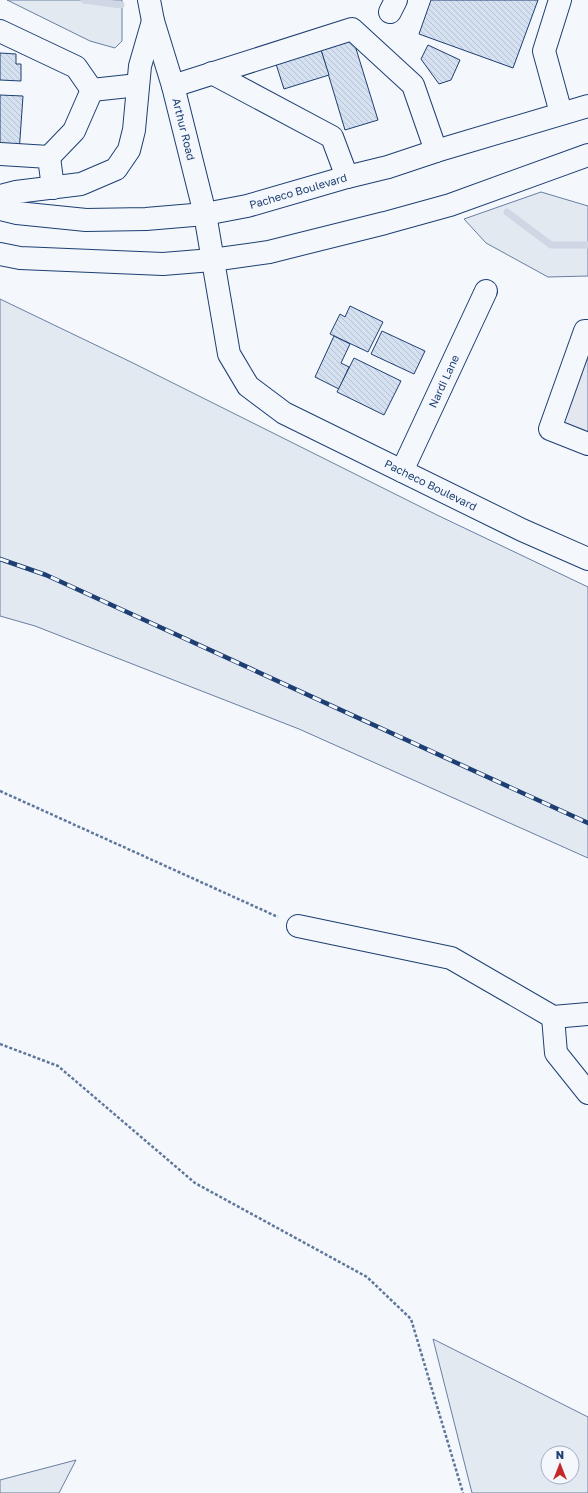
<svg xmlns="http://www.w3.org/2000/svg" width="588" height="1493" viewBox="0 0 588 1493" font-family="'Golos Text',sans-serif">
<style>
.green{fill:#e3e9f0;stroke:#687fa3;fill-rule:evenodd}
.parking{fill:#e3e8f0;stroke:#687fa3}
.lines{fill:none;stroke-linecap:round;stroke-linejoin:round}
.stream{stroke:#cfd7e4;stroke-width:7}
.building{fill:url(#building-back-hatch);stroke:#1d3f73}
.minor-casing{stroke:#1d3f73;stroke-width:24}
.major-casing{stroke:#1d3f73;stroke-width:24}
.path{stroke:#5e769c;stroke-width:2.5;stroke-dasharray:3 2;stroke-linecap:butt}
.minor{stroke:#f4f7fb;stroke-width:22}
.major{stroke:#f4f7fb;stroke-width:22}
.rail-casing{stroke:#1d3f73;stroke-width:4.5}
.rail{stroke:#f4f7fb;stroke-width:3;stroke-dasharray:9;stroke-linecap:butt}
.labels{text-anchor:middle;stroke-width:3;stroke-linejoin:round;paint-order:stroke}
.street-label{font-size:11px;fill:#1d3f73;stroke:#f4f7fb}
</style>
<defs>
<pattern id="building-back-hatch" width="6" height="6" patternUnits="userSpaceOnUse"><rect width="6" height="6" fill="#d5e0f0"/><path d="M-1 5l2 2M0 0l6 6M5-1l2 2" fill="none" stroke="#b6c1d1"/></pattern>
</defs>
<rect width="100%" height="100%" fill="#f4f7fb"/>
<g class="green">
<path d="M7,0H122V41L115,48L90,41Z"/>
<path d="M541,192L588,206V276L548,277L486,243L464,219Z"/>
<path d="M0,299L133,363L437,515L588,587V858L299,729L35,626L0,616Z"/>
<path d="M433,1339L588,1417V1493H472ZM548,1453H572V1477H548Z"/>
<path d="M76,1460L59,1493H0V1480Z"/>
</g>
<path class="parking" d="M588,331V444L550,429Z"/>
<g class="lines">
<g class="stream">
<path d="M84,0L121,5"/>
<path d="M507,212L551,245H588"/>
</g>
</g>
<g class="building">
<path d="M431,0H538L513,68L419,34Z"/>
<path d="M353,39L378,120L345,130L321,50Z"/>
<path d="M428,45L460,60L451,80L439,84L421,59Z"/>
<path d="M321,50L329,75L284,89L276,64Z"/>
<path d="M0,53L16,54V64H21V81L0,80Z"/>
<path d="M0,95L23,96L19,153L0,152Z"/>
<path d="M350,306L383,322L368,352L330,334L340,314L345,317Z"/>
<path d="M382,331L425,351L414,374L371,354Z"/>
<path d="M334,336L350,344L341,363L349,367L339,389L315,377Z"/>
<path d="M354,358L401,381L384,415L337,392Z"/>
</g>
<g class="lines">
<g class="minor-casing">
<g id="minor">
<path d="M560,0L544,51L561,113"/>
<path d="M390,12L396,0"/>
<path d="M0,31L76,67L92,90L138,85"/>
<path d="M212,73L332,137L347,177"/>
<path d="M173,86L352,29L413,85L436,151"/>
<path d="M0,154L49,157L53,188"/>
<path d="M49,157L74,131L92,90"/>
<path d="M588,331H585L550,429L588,444"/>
<path id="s1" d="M402,471L486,291"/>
<path d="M298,926L451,958L553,1017L588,1014"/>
<path d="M553,1017L556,1053L588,1093"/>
</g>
</g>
<g class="major-casing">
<g id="major">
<path id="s2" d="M149,0L153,21L173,86L205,214L229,354L248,386L284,413L522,530L588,559"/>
<path d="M0,196L16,192L81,184L116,169L129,150L134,130L140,66L153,21"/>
<path id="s3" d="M0,209L17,213L86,220L146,219L205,214L247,206L347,177L388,167L436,151L588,106"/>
<path d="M0,254L20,258L163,264L212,260L269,252L385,223L450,205L588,155"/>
</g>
</g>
<g class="path">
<path d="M0,791L278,917"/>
<path d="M0,1044L58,1066L195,1183L367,1277L411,1319L463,1493"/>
</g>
<use href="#minor" class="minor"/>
<use href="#major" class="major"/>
<g class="rail-casing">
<path id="rail" d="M0,559L46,575L588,823"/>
</g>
<use href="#rail" class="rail"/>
</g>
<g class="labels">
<g class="street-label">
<text dy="4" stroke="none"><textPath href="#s2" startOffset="134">Arthur Road</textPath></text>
<text dy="4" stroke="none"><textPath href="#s3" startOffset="302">Pacheco Boulevard</textPath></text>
<text dy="4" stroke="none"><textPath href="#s1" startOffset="99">Nardi Lane</textPath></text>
<text dy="4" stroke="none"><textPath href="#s2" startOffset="609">Pacheco Boulevard</textPath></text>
</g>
</g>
<g transform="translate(560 1465)"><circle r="19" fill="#f4f7fb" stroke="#9eadc5"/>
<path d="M0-3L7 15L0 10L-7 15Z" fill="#c62828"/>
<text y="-6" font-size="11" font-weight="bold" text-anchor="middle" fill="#1d3f73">N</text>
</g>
</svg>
